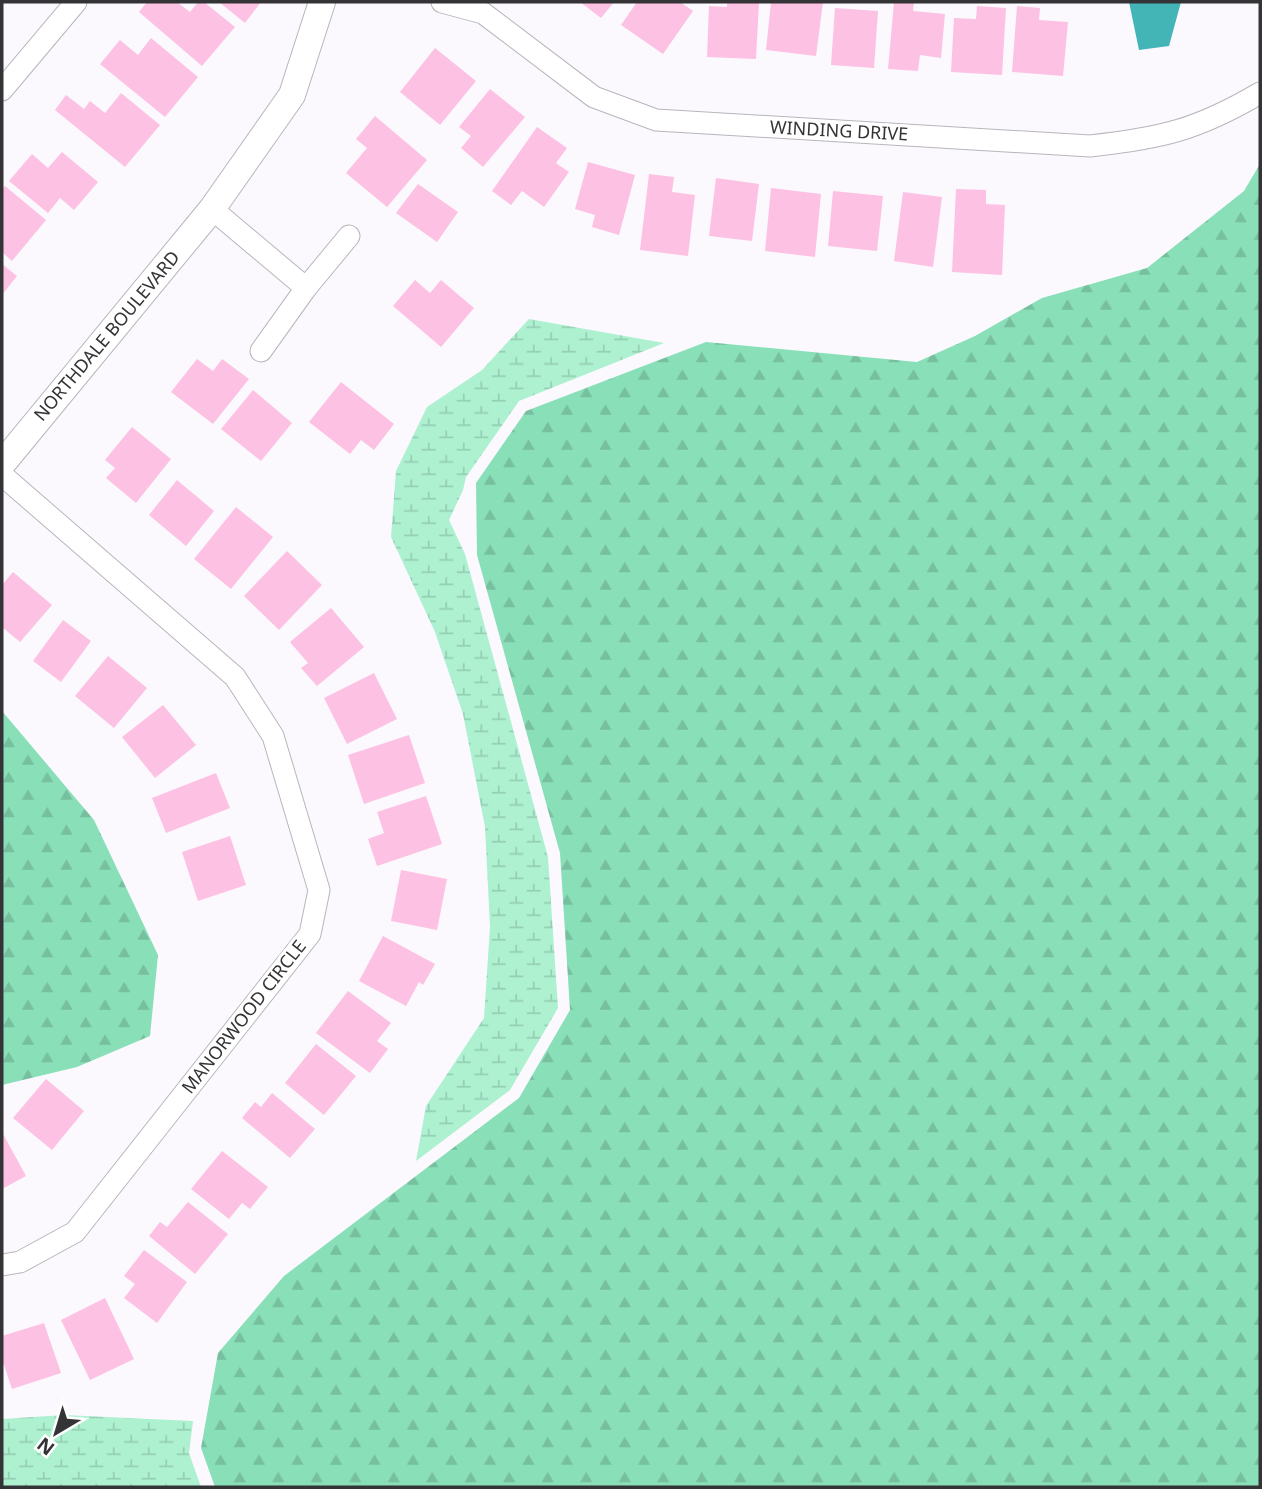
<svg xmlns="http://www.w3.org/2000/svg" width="1262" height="1489" viewBox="0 0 1262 1489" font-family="'Noto Sans',sans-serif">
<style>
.forest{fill:url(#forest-firs)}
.wetland{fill:url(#wetland-marsh)}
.water{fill:#43b5b7}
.building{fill:#fdc1e3}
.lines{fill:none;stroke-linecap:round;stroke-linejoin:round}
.minor-casing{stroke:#b8b5bc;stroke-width:23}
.tertiary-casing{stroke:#b8b5bc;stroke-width:28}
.minor{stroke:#fff;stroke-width:21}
.tertiary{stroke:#fff;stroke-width:26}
.labels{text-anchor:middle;stroke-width:6;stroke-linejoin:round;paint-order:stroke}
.street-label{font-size:18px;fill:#343336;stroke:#fff}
</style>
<defs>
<pattern id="forest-firs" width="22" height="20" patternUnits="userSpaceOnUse" patternTransform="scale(1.75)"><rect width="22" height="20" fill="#89dfb8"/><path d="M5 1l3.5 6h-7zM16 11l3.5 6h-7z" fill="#77c09f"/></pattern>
<pattern id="wetland-marsh" width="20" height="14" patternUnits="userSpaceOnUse" patternTransform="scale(1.75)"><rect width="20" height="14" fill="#adf1d1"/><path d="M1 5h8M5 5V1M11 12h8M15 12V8" fill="none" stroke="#95cfb4"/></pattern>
</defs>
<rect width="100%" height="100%" fill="#fbf9fe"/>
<g class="forest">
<path d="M1260,164V1487H215L201,1448L218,1353L284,1276L519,1098L570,1010L560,853L477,555L476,483L526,411L706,342L917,362L975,336L1042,298L1147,268L1244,191Z"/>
<path d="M2,711L94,820L158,955L150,1036L77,1067L2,1085Z"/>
</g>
<g class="wetland">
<path d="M529,319L664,343L519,401L466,477L463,490L449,520L465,554L548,857L558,1008L510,1090L416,1161L426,1106L484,1018L490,927L485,827L463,714L435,632L391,537L396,471L427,407L482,370Z"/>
<path d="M64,1415L193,1421L189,1453L201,1487H2V1419Z"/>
</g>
<path class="water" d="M1129,2H1181L1169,46L1139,50Z"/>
<g class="building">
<path d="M147,2H177L190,12L198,2H204L235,27L202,66L139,12Z"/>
<path d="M219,2H261L245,23Z"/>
<path d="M580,2H614L601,18Z"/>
<path d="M637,2H680L693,11L663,54L621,25Z"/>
<path d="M727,2H759L756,59L707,57L709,6L727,7Z"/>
<path d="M771,2H823L816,56L766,50Z"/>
<path d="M894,2H914L913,11L945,14L941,58L920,55L918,71L888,69Z"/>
<path d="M977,6L1006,8L1002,75L951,72L954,18L976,19Z"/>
<path d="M1017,6L1040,8L1039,20L1068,22L1063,76L1012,72Z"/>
<path d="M835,8L878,11L874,68L831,65Z"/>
<path d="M151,38L198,77L165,117L100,64L120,40L138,55Z"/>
<path d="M435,48L476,81L440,125L400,92Z"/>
<path d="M490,89L525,117L483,167L461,148L471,136L459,127Z"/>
<path d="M121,93L160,125L125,167L55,110L66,95L84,109L90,101L105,113Z"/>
<path d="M375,116L427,160L387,207L346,173L367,148L356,139Z"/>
<path d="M537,127L567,148L556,163L569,172L544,207L522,191L511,205L492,191Z"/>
<path d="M62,152L98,182L74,210L60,198L48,213L9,181L32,154L48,168Z"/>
<path d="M588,162L635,175L619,235L592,227L595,215L575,209Z"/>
<path d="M649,174L674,177L672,192L695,195L688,256L640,250Z"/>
<path d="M716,178L759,184L752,241L709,236Z"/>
<path d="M418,184L458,212L437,242L396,213Z"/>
<path d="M5,186L46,220L12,261L2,252V190Z"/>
<path d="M771,188L821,194L815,257L765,251Z"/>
<path d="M956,189L986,190V204L1005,205L1002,275L952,272Z"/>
<path d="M833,191L883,196L877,251L828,246Z"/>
<path d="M903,192L942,197L933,267L894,261Z"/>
<path d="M2,264L17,276L2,295Z"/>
<path d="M415,280L430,293L441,280L474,308L441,347L393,306Z"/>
<path d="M197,359L213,371L222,359L249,379L213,424L171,392Z"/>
<path d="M341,382L394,424L374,450L361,440L350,454L309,422Z"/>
<path d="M253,390L292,423L261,461L221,429Z"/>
<path d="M132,427L171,459L136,503L106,478L115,468L105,460Z"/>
<path d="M177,480L214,511L186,546L149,515Z"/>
<path d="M236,507L273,537L231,589L194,559Z"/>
<path d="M287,551L322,585L279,630L244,596Z"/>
<path d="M13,572L52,605L20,642L2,627V585Z"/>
<path d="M331,608L364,647L317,686L301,668L308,663L290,642Z"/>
<path d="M63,620L91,641L61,682L33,661Z"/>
<path d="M108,656L147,688L114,728L75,696Z"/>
<path d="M374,673L397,719L347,744L324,698Z"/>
<path d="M163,705L196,745L155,778L122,737Z"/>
<path d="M409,735L425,783L364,804L348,755Z"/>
<path d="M216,773L230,808L166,833L152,798Z"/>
<path d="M426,796L442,844L377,866L368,839L384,833L377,812Z"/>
<path d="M230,836L246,885L198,901L182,852Z"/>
<path d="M401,870L447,879L437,930L391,921Z"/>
<path d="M383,936L435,964L423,985L419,982L406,1006L359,981Z"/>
<path d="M348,991L391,1023L377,1041L388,1049L370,1073L316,1033Z"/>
<path d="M316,1044L356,1076L324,1115L285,1083Z"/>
<path d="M46,1079L84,1111L52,1150L13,1118Z"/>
<path d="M272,1093L315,1129L290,1158L242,1118L255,1102L261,1107Z"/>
<path d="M2,1132L26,1176L2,1189Z"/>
<path d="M222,1151L268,1187L250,1209L242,1203L229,1219L191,1189Z"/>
<path d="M188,1202L228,1234L195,1274L149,1236L160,1222L167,1227Z"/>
<path d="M144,1250L187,1282L157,1323L124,1298L135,1284L124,1276Z"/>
<path d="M105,1298L134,1359L90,1380L61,1320Z"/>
<path d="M44,1323L61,1373L12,1389L2,1359V1336Z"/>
</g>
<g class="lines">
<g class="minor-casing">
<g id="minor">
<path d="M442,2L483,13L594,97L656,120L1090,146C1162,138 1197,130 1260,93"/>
<path d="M2,90L76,2"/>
<path d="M212,209L306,288"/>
<path d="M261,351L306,288L349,236"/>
<path d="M2,475L235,677L273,736L319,890L310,934L75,1232L20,1262L2,1265"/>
</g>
</g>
<g class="tertiary-casing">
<path id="tertiary" d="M2,464L212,209L292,95L322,2"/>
</g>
<use href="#minor" class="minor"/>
<use href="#tertiary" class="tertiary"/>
</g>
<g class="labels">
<g class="street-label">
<text transform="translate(839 131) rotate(3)" y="6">WINDING DRIVE</text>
<text transform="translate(107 336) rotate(-50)" y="6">NORTHDALE BOULEVARD</text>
<text transform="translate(244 1017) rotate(-52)" y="6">MANORWOOD CIRCLE</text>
</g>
</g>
<rect width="1262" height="1489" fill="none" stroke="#343336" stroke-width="7"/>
<g transform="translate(56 1433) rotate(218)" stroke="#ffffff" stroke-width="5" paint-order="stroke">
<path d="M0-5L12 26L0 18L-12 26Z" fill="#343336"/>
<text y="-10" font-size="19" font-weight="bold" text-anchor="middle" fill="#343336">N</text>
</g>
</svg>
